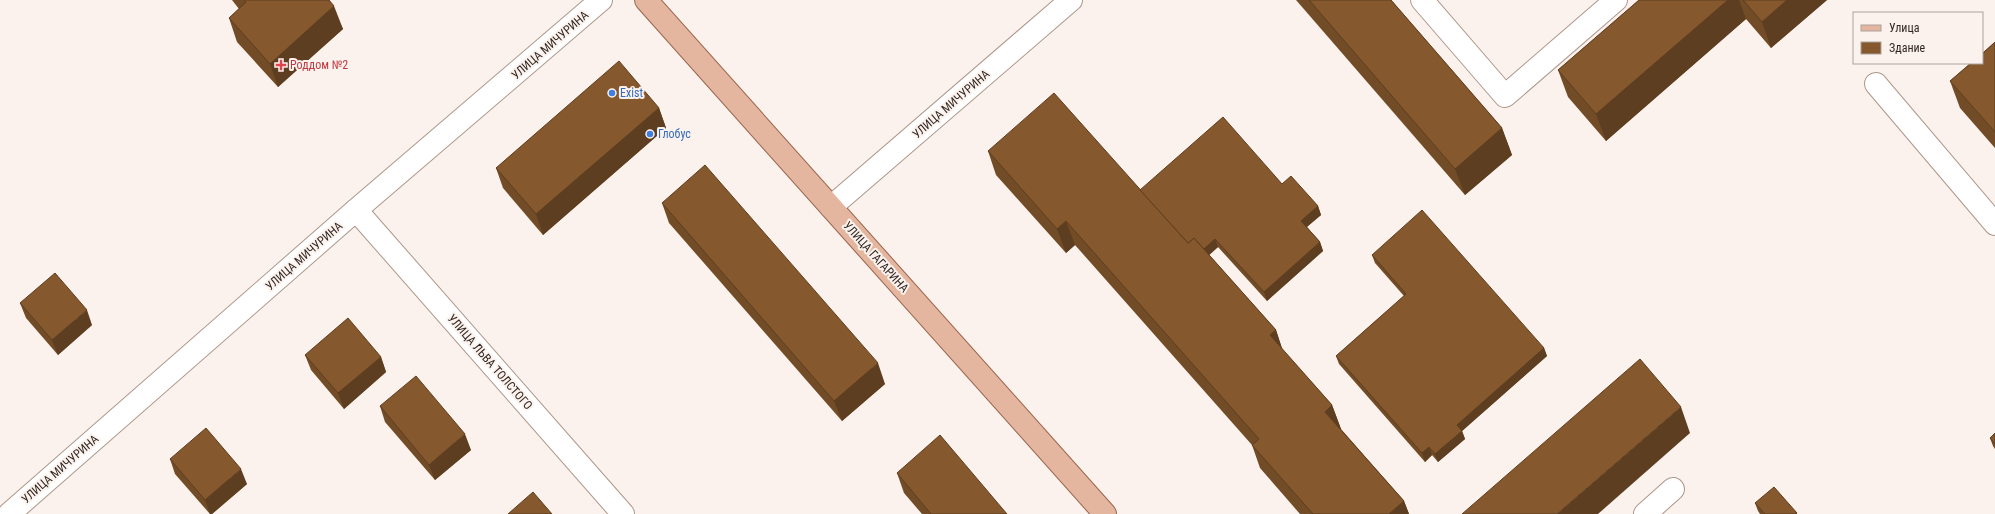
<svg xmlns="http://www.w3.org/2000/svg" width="1995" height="514" viewBox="0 0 1995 514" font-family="'Roboto Condensed',sans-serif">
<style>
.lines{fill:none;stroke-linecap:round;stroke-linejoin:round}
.minor-casing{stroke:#ad978a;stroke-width:24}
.major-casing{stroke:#99644b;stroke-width:24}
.minor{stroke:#fff;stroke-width:22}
.major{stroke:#e4b6a0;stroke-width:22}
.wall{fill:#724c27}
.shaded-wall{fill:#5d3e20}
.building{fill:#85582d;stroke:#5d3e20}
.health-dot{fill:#e0444e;stroke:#fcf2ed;stroke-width:1.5}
.shop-dot{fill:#3f7fe0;stroke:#fcf2ed;stroke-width:1.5}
.labels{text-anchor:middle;stroke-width:4;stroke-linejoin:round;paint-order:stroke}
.street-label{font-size:12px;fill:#302722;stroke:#fcf2ed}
.health-label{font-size:12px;fill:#be3a42;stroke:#fcf2ed;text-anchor:start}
.shop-label{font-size:12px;fill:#366cbe;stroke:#fcf2ed;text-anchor:start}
</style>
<rect width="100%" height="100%" fill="#fcf2ed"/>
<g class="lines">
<g class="minor-casing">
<g id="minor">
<path d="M1422,0L1505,96L1616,0"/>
<path d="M1876,84L1995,224"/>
<path d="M831,207L1071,0"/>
<path d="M356,210L623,514"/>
<path d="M9,514L356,210L601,0"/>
<path d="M1645,514L1673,489"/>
</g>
</g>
<g class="major-casing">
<path id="major" d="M646,0L1105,514"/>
</g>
<use href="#minor" class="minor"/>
<use href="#major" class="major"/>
</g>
<g class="wall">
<path d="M232,0H329L343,29L278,87L237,42L229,18L239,9Z"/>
<path d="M1296,0H1391L1502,128L1512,155L1465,195Z"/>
<path d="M1639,0H1827L1771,48L1746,19L1606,141L1568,97L1558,70Z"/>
<path d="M1995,42V148L1960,108L1950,81Z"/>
<path d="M659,108L666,128L543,235L503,188L496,168Z"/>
<path d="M988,151L1140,190L1282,184L1318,206L1321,215L1307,227L1320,242L1323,251L1267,301L1218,247L1209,255L1276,330L1282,349L1332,405L1341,429L1404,501L1409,514H1300L1260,468L1252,445L1075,245L1066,253L996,175Z"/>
<path d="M662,203L885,384L842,421L669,223Z"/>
<path d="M1372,255L1544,348L1547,356L1462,431L1465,439L1438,462L1432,455L1425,462L1339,364L1336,356L1404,296L1375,263Z"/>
<path d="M20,303L92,325L58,355L26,318Z"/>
<path d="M305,355L381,357L386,372L344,409L311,370Z"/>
<path d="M380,406L471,450L435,480L385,422Z"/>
<path d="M1995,433V449L1993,446L1990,438Z"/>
<path d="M170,459L247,484L212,514H210L175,474Z"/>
<path d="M897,473L1007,514H922L904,493Z"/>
<path d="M1755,503L1797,513V514H1760L1758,511Z"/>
</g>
<g class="shaded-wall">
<path d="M1728,0H1739L1746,19L1606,141L1596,114Z"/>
<path d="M1787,0H1827L1771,48L1762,22Z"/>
<path d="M334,6L343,29L278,87L270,64Z"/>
<path d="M659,108L666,128L543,235L536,214Z"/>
<path d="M1502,128L1512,155L1465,195L1455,169Z"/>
<path d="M1318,206L1321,215L1304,229L1301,221Z"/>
<path d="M1066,221L1075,245L1066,253L1057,229Z"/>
<path d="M1215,239L1218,247L1196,267L1193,258Z"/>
<path d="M1320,242L1323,251L1267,301L1264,292Z"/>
<path d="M87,310L92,325L58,355L52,340Z"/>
<path d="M1276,330L1284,354L1270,335Z"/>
<path d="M1544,348L1547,356L1462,431L1465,439L1438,462L1435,454L1457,425Z"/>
<path d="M381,357L386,372L344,409L338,393Z"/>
<path d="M878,363L885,384L842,421L834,401Z"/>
<path d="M1332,405L1341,429L1334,435L1325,412Z"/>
<path d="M1681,407L1690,433L1598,514H1557Z"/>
<path d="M465,434L471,450L435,480L429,465Z"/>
<path d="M1429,447L1432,455L1425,462L1422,453Z"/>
<path d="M241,469L247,484L212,514H210L205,500Z"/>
<path d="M1404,501L1409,514H1389Z"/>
</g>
<g class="building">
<path d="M244,0H329L334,6L270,64L229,18L246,2Z"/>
<path d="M1309,0H1391L1502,128L1455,169Z"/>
<path d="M1639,0H1728L1596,114L1558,70Z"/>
<path d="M1743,0H1787L1762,22Z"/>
<path d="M1995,42V132L1950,81L1971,63H1982V54Z"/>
<path d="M619,61L659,108L536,214L496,168Z"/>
<path d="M1054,93L1188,243L1194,238L1276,330L1270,335L1332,405L1325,412L1404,501L1389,514H1313L1252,445L1259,439L1066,221L1057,229L988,151Z"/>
<path d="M1223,117L1282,184L1291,176L1318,206L1301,221L1320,242L1264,292L1215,239L1204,249L1194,238L1188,243L1140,190Z"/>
<path d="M705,165L878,363L834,401L662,203Z"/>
<path d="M1422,210L1544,348L1457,425L1462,431L1435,454L1429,447L1422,453L1336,356L1406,294L1372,255Z"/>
<path d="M55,273L87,310L52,340L20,303Z"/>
<path d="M348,318L381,357L338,393L305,355Z"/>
<path d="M1640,359L1681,407L1557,514H1462Z"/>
<path d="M416,376L465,434L429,465L380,406Z"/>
<path d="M206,428L241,469L205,500L170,459Z"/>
<path d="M1995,433V444L1990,438Z"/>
<path d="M940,435L1007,514H931L897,473Z"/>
<path d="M1774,487L1797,513L1795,514H1765L1755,503Z"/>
<path d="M533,492L552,514H508Z"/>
</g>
<path class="health-dot" d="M279 59h4v4h4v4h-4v4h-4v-4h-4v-4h4z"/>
<g class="shop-dot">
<circle cx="612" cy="93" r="4"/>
<circle cx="650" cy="134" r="4"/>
</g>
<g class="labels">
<g class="street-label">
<text transform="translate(550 45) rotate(-41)" y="4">УЛИЦА МИЧУРИНА</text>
<text transform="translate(951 104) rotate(-41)" y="4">УЛИЦА МИЧУРИНА</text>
<text transform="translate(304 256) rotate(-41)" y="4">УЛИЦА МИЧУРИНА</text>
<text transform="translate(876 257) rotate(48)" y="4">УЛИЦА ГАГАРИНА</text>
<text transform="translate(490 362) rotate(49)" y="4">УЛИЦА ЛЬВА ТОЛСТОГО</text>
<text transform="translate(60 469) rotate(-41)" y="4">УЛИЦА МИЧУРИНА</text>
</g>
<g class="health-label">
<text x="290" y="69">Роддом №2</text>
</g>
<g class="shop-label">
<text x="620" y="97">Exist</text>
<text x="658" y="138">Глобус</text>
</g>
</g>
<rect x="1853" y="12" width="130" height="52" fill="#fcf2ed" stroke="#aaa19c"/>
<rect x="1861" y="25" width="20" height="6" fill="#e4b6a0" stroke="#aaa19c"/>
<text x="1889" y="32" font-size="12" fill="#302722">Улица</text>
<rect x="1861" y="42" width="20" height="12" fill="#85582d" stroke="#aaa19c"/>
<text x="1889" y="52" font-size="12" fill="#302722">Здание</text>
</svg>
